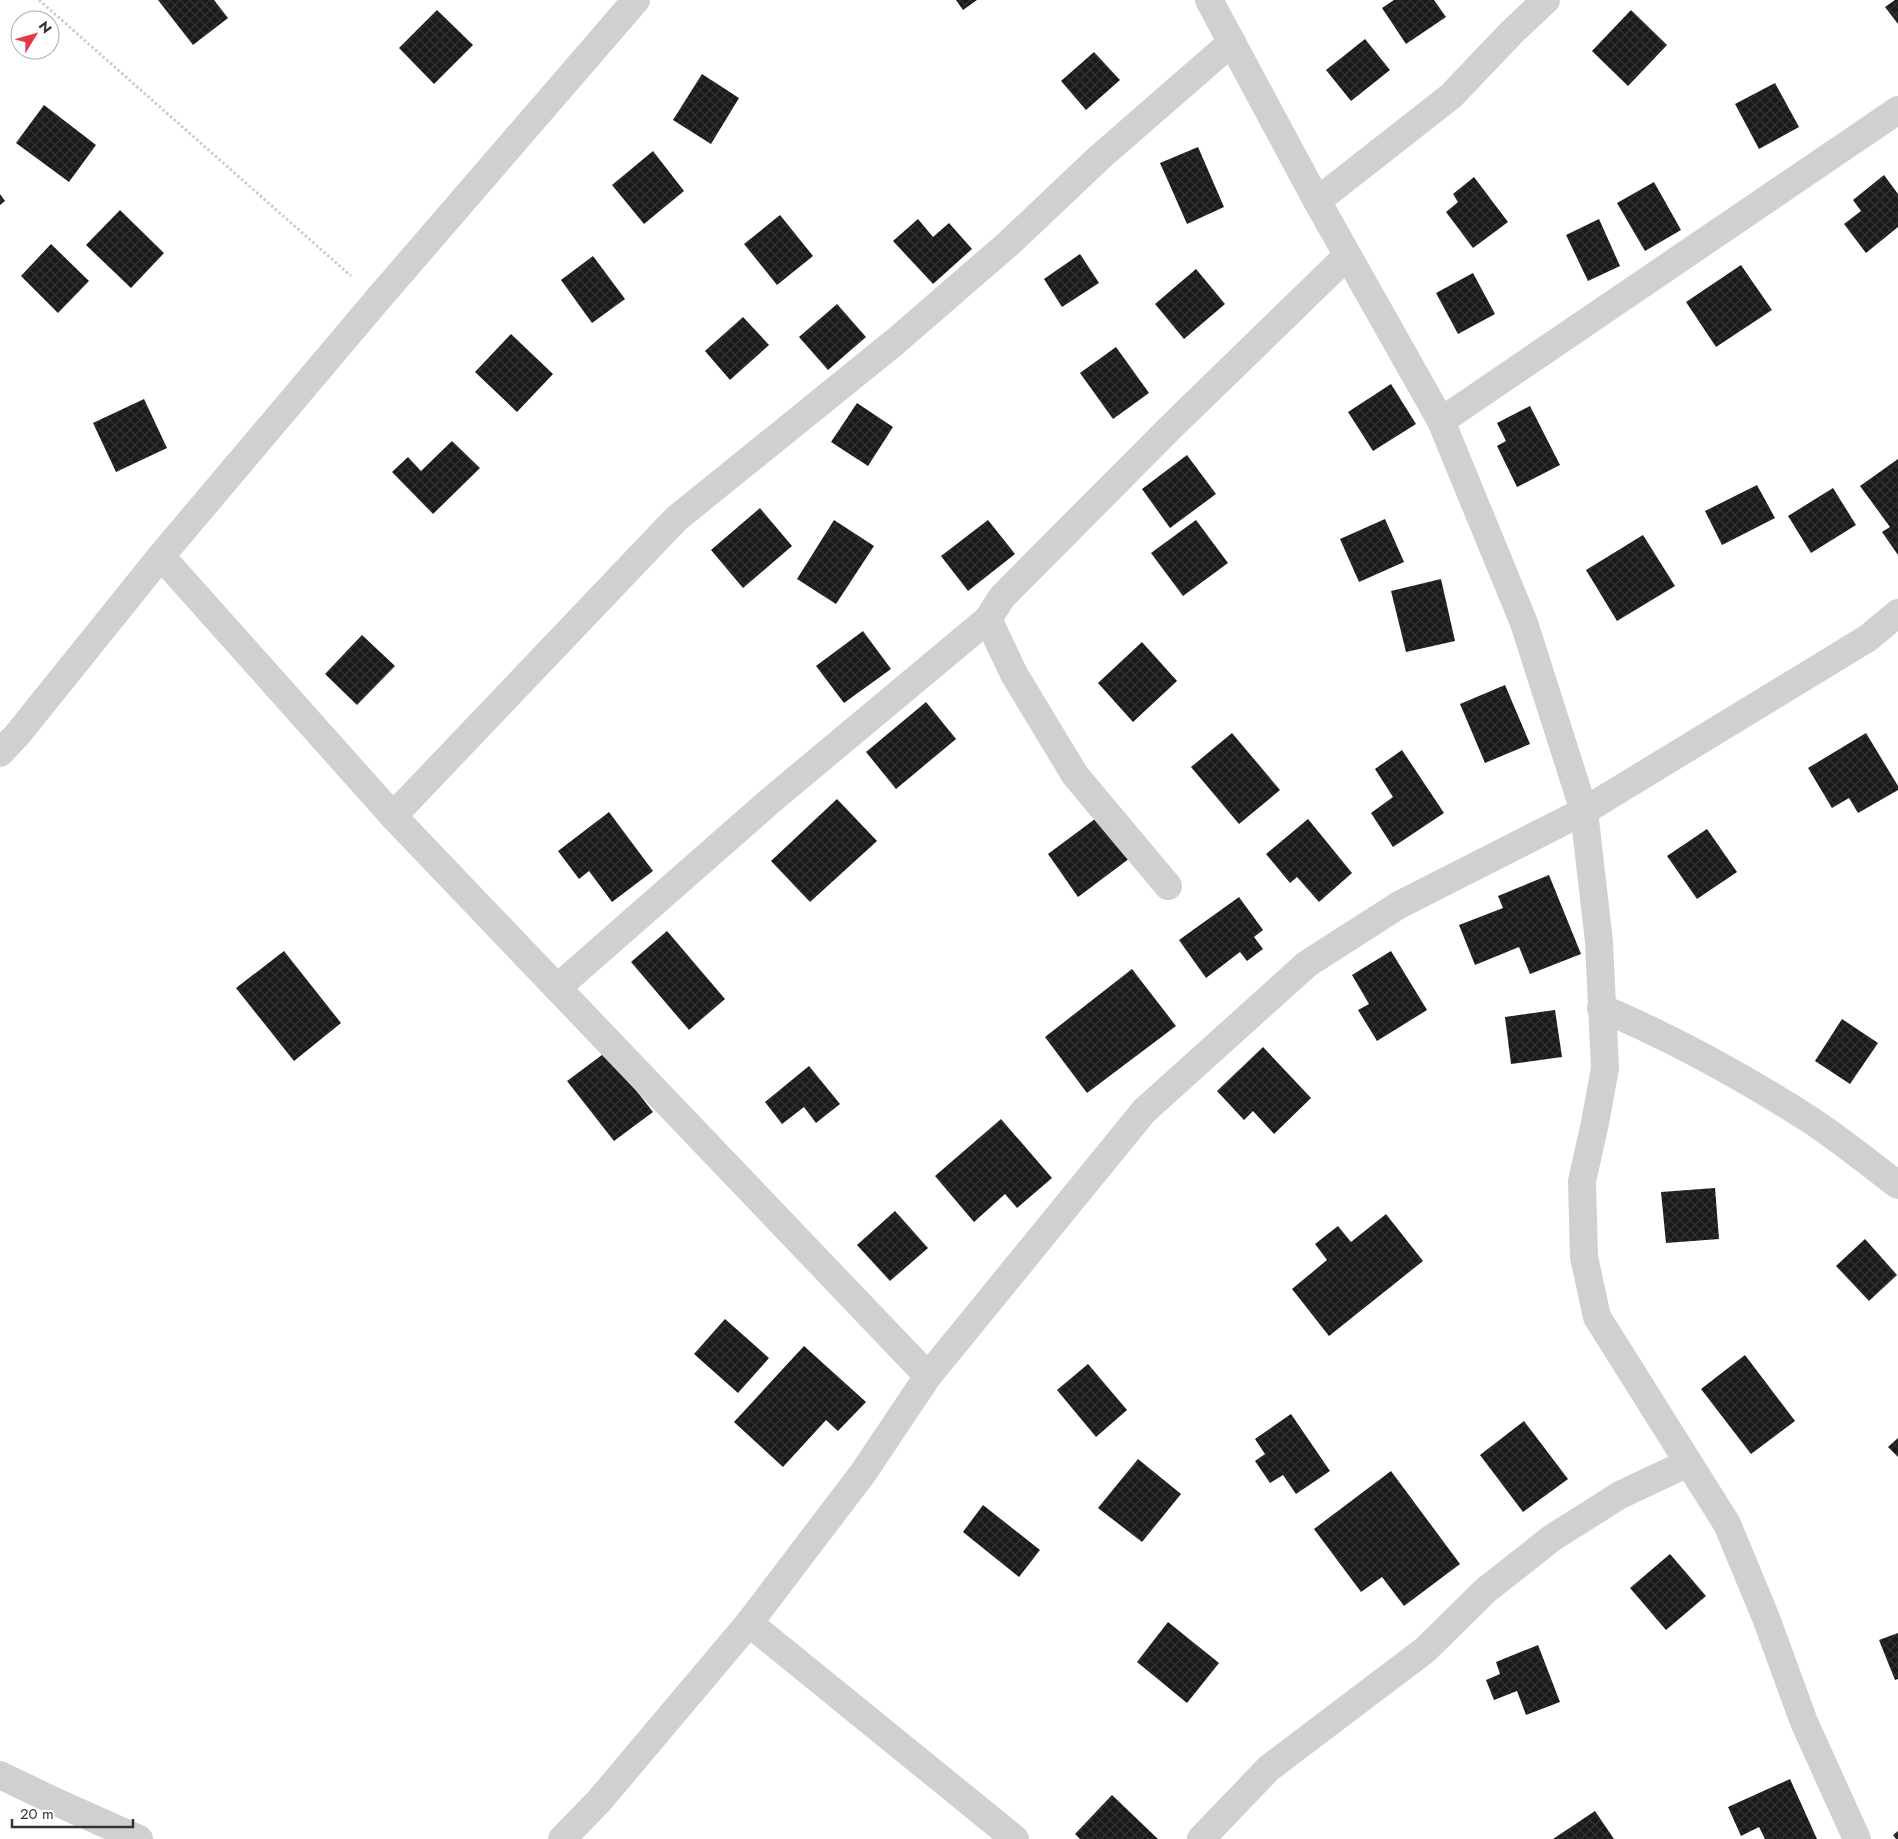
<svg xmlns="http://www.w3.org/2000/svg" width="1898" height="1839" viewBox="0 0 1898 1839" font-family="Jost,sans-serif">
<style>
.building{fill:url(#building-cross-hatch)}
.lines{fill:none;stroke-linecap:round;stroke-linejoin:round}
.path{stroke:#cdcdcd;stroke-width:3;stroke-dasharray:2.5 2.5;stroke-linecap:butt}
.minor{stroke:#d0d0d0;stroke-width:28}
</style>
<defs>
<pattern id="building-cross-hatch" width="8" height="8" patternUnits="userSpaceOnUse" patternTransform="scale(1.25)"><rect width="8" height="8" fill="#1a1a1a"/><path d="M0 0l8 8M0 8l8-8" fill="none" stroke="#333"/></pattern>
</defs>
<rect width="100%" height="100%" fill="#fff"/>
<g class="building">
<path d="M158,0H214L228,18L193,45Z"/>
<path d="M956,0H977L963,10Z"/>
<path d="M1394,0H1434L1446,17L1406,44L1382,8Z"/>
<path d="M1895,0H1898V24L1885,7Z"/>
<path d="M437,10L473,45L434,84L399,48Z"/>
<path d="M1631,10L1667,45L1628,86L1592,51Z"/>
<path d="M1365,39L1390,70L1351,101L1326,70Z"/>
<path d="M1094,52L1120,80L1086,110L1061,81Z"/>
<path d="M702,74L739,98L711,144L673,120Z"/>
<path d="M1775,83L1799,127L1759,149L1735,104Z"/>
<path d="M44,105L96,145L69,182L16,143Z"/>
<path d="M1198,147L1224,207L1187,224L1160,163Z"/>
<path d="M653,151L684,191L644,224L612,185Z"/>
<path d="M1884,175L1898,194V227L1866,253L1844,224L1861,211L1853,200Z"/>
<path d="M1474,177L1508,222L1473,248L1446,212L1458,202L1453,194Z"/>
<path d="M1654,182L1681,230L1645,251L1617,203Z"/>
<path d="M0,194L5,201L0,205Z"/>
<path d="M120,210L164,253L131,288L86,245Z"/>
<path d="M780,215L813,256L777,285L744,244Z"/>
<path d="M918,219L933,237L949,223L972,249L933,284L893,241Z"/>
<path d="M1599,219L1620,266L1588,281L1566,235Z"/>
<path d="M51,244L89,281L58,313L21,276Z"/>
<path d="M1080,254L1099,283L1062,307L1044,279Z"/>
<path d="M593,256L625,299L592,323L561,280Z"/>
<path d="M1741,265L1772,310L1716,347L1686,302Z"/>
<path d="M1196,269L1225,304L1184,339L1155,304Z"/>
<path d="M1473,273L1495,314L1458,334L1436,293Z"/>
<path d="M837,304L866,337L828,370L799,337Z"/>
<path d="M743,317L769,345L730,380L705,351Z"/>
<path d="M511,334L553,374L517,412L475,372Z"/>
<path d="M1116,347L1149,393L1113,419L1080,373Z"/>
<path d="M1391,384L1416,424L1373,451L1348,412Z"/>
<path d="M144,399L167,448L116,472L93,423Z"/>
<path d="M857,403L893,427L868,466L831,442Z"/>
<path d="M1530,406L1560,465L1517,487L1497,446L1506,441L1497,423Z"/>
<path d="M452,441L480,468L433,514L392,472L408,457L421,471Z"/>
<path d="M1187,455L1216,494L1170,528L1142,489Z"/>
<path d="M1898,459V555L1882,532L1890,527L1860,486Z"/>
<path d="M1757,485L1775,518L1722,545L1705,511Z"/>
<path d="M1833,488L1856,525L1811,553L1788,516Z"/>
<path d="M760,508L792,546L743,588L711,550Z"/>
<path d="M1385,519L1404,562L1359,582L1340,539Z"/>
<path d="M834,520L874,546L836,604L797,579Z"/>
<path d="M988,520L1015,554L968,591L941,556Z"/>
<path d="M1196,520L1228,563L1183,596L1151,553Z"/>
<path d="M1643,535L1675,586L1617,621L1586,570Z"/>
<path d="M1441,579L1455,641L1406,652L1391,591Z"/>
<path d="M863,631L891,669L844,703L816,666Z"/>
<path d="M362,635L395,666L357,705L325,674Z"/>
<path d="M1142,642L1177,681L1133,722L1098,683Z"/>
<path d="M1505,685L1530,744L1485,763L1460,704Z"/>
<path d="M926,702L956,739L896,789L866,752Z"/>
<path d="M1232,733L1280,790L1239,824L1191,767Z"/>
<path d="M1866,733L1898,786V790L1858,813L1849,798L1832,808L1808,768Z"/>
<path d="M1402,750L1444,813L1393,847L1371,813L1393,797L1375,769Z"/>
<path d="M837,799L877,841L810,902L771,861Z"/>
<path d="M609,812L653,871L612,902L589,871L579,879L558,851Z"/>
<path d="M1099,816L1130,858L1078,897L1048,854Z"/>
<path d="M1308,819L1352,873L1319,902L1297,877L1290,883L1266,854Z"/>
<path d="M1707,829L1737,872L1697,899L1667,856Z"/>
<path d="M1549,875L1581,954L1530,974L1519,947L1475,965L1459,925L1503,908L1498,896Z"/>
<path d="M1239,897L1263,930L1254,937L1263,949L1247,961L1240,952L1206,978L1179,940Z"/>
<path d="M667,931L725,999L689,1030L631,962Z"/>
<path d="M284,951L341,1023L294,1061L236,988Z"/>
<path d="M1391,951L1427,1010L1377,1041L1358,1010L1369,1004L1352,975Z"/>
<path d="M1132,969L1176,1026L1087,1093L1045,1037Z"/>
<path d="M1555,1010L1562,1057L1511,1064L1505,1017Z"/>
<path d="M1842,1019L1878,1043L1850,1084L1815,1061Z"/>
<path d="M1263,1047L1311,1098L1274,1134L1253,1111L1244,1120L1217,1091Z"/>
<path d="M606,1052L653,1112L614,1141L567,1081Z"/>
<path d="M809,1066L840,1104L816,1123L804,1107L782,1124L765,1102Z"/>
<path d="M1001,1119L1052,1178L1017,1208L1005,1194L974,1222L935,1176Z"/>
<path d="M1715,1188L1719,1239L1666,1243L1661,1192Z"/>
<path d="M895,1211L928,1248L890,1281L857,1245Z"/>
<path d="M1386,1214L1423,1261L1329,1336L1292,1289L1327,1260L1315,1244L1338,1226L1351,1242Z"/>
<path d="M1865,1239L1897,1275L1869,1301L1836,1266Z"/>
<path d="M725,1319L769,1358L738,1393L694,1354Z"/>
<path d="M804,1346L866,1402L838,1431L826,1420L783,1467L734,1422Z"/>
<path d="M1745,1355L1795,1421L1751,1454L1701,1389Z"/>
<path d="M1088,1364L1127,1410L1096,1437L1057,1390Z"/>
<path d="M1291,1414L1330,1471L1296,1494L1283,1475L1270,1483L1255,1461L1265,1454L1255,1439Z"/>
<path d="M1524,1421L1568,1479L1523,1512L1480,1455Z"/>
<path d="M1898,1438V1457L1888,1447Z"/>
<path d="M1138,1459L1181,1494L1142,1542L1098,1508Z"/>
<path d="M1391,1471L1460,1564L1404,1606L1382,1577L1361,1592L1314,1529Z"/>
<path d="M983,1505L1040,1550L1019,1577L963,1532Z"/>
<path d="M1670,1554L1706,1596L1666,1630L1630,1588Z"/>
<path d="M1168,1622L1219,1663L1187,1703L1137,1662Z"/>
<path d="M1898,1633V1679L1895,1680L1879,1640Z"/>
<path d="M1538,1645L1560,1702L1526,1715L1517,1691L1494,1700L1486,1680L1500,1674L1496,1662Z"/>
<path d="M1790,1779L1817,1839H1765L1759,1827L1741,1836L1728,1807Z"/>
<path d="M1112,1795L1158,1839H1080L1075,1834Z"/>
<path d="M1595,1811L1614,1839H1553Z"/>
<path d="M1898,1831V1839H1896L1893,1835Z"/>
</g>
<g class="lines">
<path class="path" d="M39,0L351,276"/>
<g class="minor">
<path d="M1209,0L1317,201L1441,421L1524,623L1584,811L1599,942L1605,1068L1595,1123L1582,1181L1584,1257L1597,1317L1727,1524L1766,1618L1804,1722L1857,1839"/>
<path d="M1317,201L1451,96L1512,32L1546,0"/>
<path d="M1441,421L1898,110"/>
<path d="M161,556L393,816L928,1376"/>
<path d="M0,753L17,735L161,556L378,299L636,0"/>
<path d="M393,816L676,519L896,341L1008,244L1100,157L1232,42"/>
<path d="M1168,886L1075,775L1014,674L988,619L1002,597L1170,428L1347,256"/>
<path d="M557,988L770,801L988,619"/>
<path d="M1601,1008C1675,1039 1745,1078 1812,1121C1842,1141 1870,1164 1898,1185"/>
<path d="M749,1623L1015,1839"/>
<path d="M0,1775L54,1801L139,1839"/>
<path d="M562,1839L599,1801L749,1623L863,1473L928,1376L1144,1111L1307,964L1399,905L1584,811L1868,638L1898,613"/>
<path d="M1201,1839L1269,1768L1425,1650L1486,1590L1552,1538L1620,1495L1688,1463"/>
</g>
</g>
<g transform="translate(35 35) rotate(53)"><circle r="24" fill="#ffffff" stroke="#adadad"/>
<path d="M0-4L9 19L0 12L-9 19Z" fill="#e63946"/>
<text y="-8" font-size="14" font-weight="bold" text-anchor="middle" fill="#333333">N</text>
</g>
<path d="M12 1819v8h121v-8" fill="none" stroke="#333333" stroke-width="2.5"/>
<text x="20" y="1819" font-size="15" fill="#333333" stroke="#ffffff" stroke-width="4" paint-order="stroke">20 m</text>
</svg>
